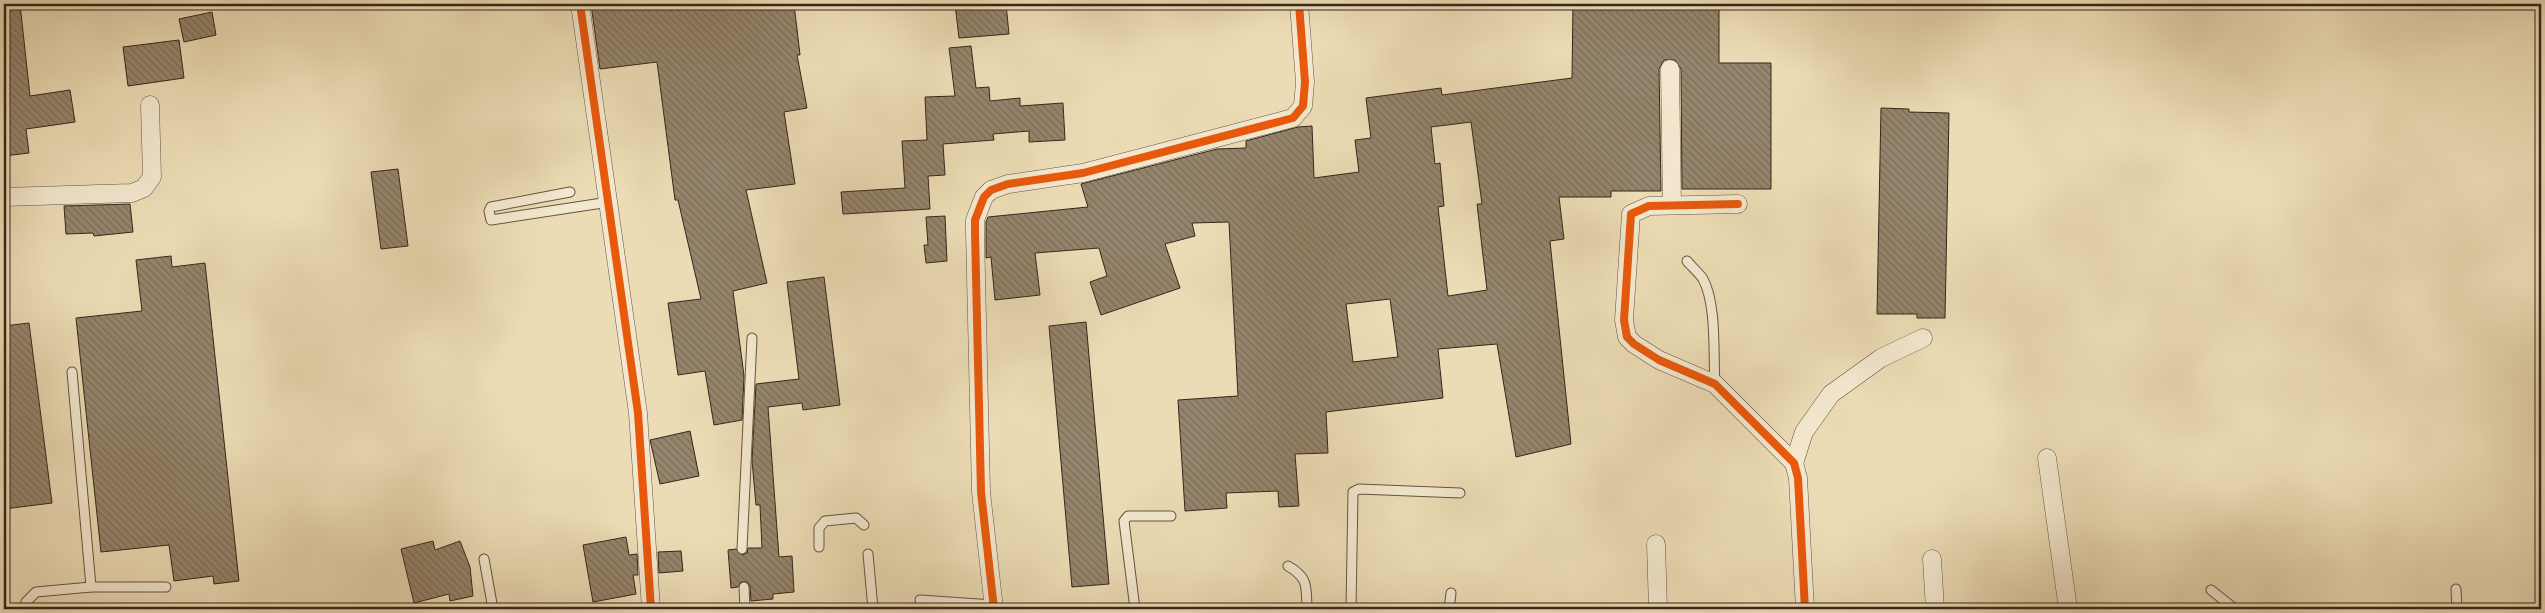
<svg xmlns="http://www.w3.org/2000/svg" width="2545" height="613" viewBox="0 0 2545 613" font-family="'IM FELL English',serif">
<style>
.building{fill:url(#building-back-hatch);stroke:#36261c;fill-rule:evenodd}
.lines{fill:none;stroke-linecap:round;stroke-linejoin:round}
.service-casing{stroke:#645442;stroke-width:11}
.minor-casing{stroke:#645442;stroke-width:19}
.service{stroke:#f3e8cf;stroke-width:9}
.minor{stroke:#f3e8cf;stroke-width:18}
.cycleway-casing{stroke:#f3e8cf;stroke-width:11}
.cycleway{stroke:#e8590c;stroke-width:8}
</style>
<defs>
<pattern id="building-back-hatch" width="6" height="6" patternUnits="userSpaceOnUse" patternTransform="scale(1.25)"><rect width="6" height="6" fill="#95856c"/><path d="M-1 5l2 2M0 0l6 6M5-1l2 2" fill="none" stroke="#7a6d58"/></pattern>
</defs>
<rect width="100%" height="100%" fill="#ecdcb5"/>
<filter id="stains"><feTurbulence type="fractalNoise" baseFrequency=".004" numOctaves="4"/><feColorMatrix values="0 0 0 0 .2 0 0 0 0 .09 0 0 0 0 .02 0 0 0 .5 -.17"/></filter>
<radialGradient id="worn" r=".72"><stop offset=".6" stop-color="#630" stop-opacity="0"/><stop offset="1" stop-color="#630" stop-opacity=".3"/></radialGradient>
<g class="building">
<path d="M4,4H20L30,96L70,90L75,122L26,129L29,153L4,156Z"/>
<path d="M591,4H794L800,55H797L807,108L784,112L795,184L746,190L767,283L733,291L744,376L742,420L714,425L705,371L678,375L668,303L701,299L678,200H675L657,62L600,69Z"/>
<path d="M955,4H1006L1009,34L959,38Z"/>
<path d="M1573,4H1719V63H1771V189H1682L1681,69L1675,60H1664L1659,69L1661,191H1611V197H1559L1564,239L1550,241L1571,444L1516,457L1497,344L1438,349L1443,398L1326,412L1328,453L1295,454L1299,506L1279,507L1278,491L1226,493L1227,508L1185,511L1178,400L1238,396L1229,222L1192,223L1195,236L1165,244L1180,288L1101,315L1090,282L1107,276L1099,248L1035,253L1040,295L995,300L991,257L986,258V222L988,217L1088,207L1081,184L1217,149L1246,148V141L1298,127L1312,126L1314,178L1359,172L1355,140L1371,138L1366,98L1441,88L1442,95L1572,78ZM1471,122L1482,204H1477L1487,290L1448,296L1438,207L1444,206L1440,163L1435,164L1431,127ZM1390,299L1398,357L1353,362L1346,304Z"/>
<path d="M212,12L216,35L184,42L179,19Z"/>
<path d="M179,40L184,78L128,86L123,47Z"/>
<path d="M971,46L976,88L989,87L990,101L1020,98V106L1063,103L1065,140L1029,142V131L993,134L994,140L943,144L945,175L928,176L930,209L843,214L841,192L905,188L902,141L927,140L925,97L955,96L949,48Z"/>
<path d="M1881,108L1909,109V112L1949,113L1945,318H1917V314H1877Z"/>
<path d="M398,169L408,246L381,249L371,172Z"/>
<path d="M130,204L133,232L94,236L93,233L66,234L64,206Z"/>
<path d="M945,216L947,261L926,263L924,245H928L926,217Z"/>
<path d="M171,256L172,267L205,263L239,581L214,584L213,576L174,581L169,545L101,552L76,318L142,311L136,260Z"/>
<path d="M824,277L840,405L803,410L802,403L768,407L779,557L792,556L794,592L773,594V599L751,601L750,586L747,582H741L738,587L731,588L728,550L736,549L742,555L747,553L748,548H762L760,505H756L752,461L756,384L799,379L787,282Z"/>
<path d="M1086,322L1109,584L1072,587L1049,326Z"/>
<path d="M29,323L52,503L4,509V326Z"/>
<path d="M690,431L699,476L660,484L650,440Z"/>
<path d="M626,537L629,555L637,554L638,575H633L636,594L593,602L583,545Z"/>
<path d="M433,541L435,550L460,541L470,567L473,596L450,601L449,594L414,603L401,549Z"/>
<path d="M681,551L683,571L659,573L658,552Z"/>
</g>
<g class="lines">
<g class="service-casing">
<g id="service">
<path d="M570,192L491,207L489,211L491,220L609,202"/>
<path d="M1687,261C1692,267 1699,273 1703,279C1717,305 1713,354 1715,384"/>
<path d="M72,372L91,587"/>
<path d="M819,547V528L825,521L856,518L864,525"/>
<path d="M742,549L752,338"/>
<path d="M868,554L873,609"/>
<path d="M484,559L493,609"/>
<path d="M1288,566C1309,578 1306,587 1307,609"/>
<path d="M744,587L745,609"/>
<path d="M2456,589L2457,609"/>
<path d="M2211,590L2235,609"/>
<path d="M920,600L993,605"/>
<path d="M25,609L26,602L36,592L91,587H166"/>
<path d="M1135,609L1124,521L1128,516H1171"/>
<path d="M1351,609L1353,492L1359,489L1460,493"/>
<path d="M1449,609L1451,593"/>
</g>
</g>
<g class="minor-casing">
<g id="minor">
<path d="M580,4L638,413L651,609"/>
<path d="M1670,69L1672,205"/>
<path d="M4,197L132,193L144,188L152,177L150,105"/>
<path d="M1738,204L1649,206L1631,214L1624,320L1627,337L1634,344L1659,360L1715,384L1794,463L1798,478L1805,609"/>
<path d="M2047,458L2068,609"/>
<path d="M1794,463L1804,432L1831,394L1881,358L1923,338"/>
<path d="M1656,544L1658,609"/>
<path d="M1932,559L1935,609"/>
<path d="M994,609L981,492L975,232V220L984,197L991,190L1008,184L1083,173L1293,118L1303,106L1305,82L1299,4"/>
</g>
</g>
<use href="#service" class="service"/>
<use href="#minor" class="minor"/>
<g class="cycleway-casing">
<g id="cycleway">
<path d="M580,4L638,413L651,609"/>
<path d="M1738,204L1649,206L1631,214L1624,320L1627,337L1634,344L1659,360L1715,384L1794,463L1798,478L1805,609"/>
<path d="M994,609L981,492L975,232V220L984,197L991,190L1008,184L1083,173L1293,118L1303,106L1305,82L1299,4"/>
</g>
</g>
<use href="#cycleway" class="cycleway"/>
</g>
<rect width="2545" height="613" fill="none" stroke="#ecdcb5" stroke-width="20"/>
<rect x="5" y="5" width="2535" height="603" fill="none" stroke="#36261c" stroke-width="2.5"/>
<rect x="10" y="10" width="2525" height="593" fill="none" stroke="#36261c"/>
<rect width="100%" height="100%" filter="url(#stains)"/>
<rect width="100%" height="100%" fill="url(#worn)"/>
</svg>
